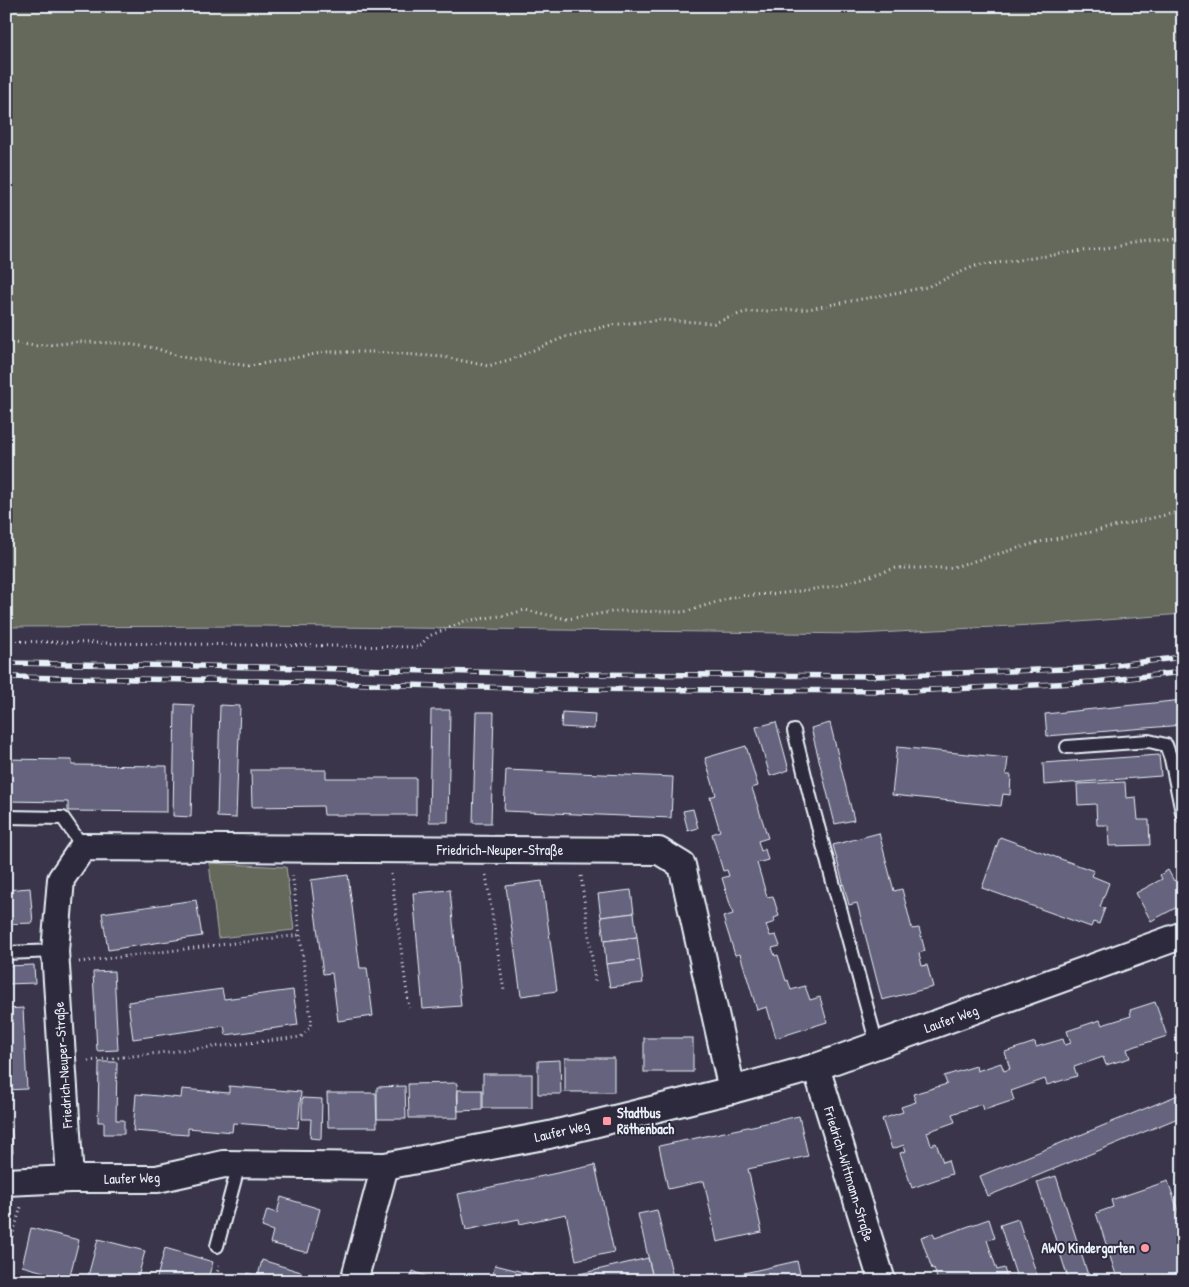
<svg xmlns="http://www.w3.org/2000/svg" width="1189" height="1287" viewBox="0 0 1189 1287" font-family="'Patrick Hand',sans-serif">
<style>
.green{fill:#65695c;stroke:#a6adaa}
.building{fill:#65637e;stroke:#e8f1f8}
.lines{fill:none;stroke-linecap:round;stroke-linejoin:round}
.lane-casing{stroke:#e8f1f8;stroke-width:16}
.street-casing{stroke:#e8f1f8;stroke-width:30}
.path{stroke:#e8f1f8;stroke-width:3;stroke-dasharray:1 4;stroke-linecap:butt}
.lane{stroke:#2f2a3d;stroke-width:12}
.street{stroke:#2f2a3d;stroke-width:26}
.rail-casing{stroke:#e8f1f8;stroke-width:5.5}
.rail{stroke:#2f2a3d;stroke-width:4;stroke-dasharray:11;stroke-linecap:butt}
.poi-dot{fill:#ff9aa2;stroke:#2f2a3d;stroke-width:2}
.labels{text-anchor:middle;stroke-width:4;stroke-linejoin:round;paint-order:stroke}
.street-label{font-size:14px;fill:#e8f1f8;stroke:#2f2a3d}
.poi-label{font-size:14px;font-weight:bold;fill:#e8f1f8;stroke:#2f2a3d;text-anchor:start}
</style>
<rect width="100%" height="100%" fill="#3a354a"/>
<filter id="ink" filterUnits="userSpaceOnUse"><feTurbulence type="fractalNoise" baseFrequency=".02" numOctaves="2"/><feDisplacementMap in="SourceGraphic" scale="10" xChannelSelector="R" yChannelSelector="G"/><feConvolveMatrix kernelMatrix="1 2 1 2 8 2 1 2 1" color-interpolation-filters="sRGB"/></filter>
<g filter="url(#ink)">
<g class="green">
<path d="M6,6H1183V614L1052,624L858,634L258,626L6,627Z"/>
<path d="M209,863L286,867L294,930L218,938Z"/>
</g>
<g class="building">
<path d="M1183,700V725L1047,736L1045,714Z"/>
<path d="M175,704L194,705L191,817L173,816Z"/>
<path d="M220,705L240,706L236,818L217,817Z"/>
<path d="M431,710H450L448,822H429Z"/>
<path d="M476,712H494L491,823H473Z"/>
<path d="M562,712L595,714L594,729L561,727Z"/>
<path d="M776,722L789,770L770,776L756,727Z"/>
<path d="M830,723L854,820L835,824L811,728Z"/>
<path d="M746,746L758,786L752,788L768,838L758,841L761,851L765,849L768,860L757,863L767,897L773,896L779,916L774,918L775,922L766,925L770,936L776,935L780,946L772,948L775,956L778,955L786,981L788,980L791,990L805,986L810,1000L820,997L827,1022L776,1038L767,1007L757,1010L740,954L735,955L723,917L733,914L722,878L729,876L727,870L723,871L712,834L720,831L710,797L716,795L705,758Z"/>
<path d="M897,747L1008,758L1006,775H1011L1010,795L1003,794L1001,806L892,795Z"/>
<path d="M1159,755L1161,776L1044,785L1043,763Z"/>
<path d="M6,759L72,760V765L167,766V812L68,811V802L6,801Z"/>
<path d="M251,770H326V778H416V815H324L323,806L252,807Z"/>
<path d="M506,770L673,777L671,818L504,811Z"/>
<path d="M1125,782L1126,798L1136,797L1138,820H1149L1150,845L1109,846L1108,825H1097L1096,804L1078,805L1077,784Z"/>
<path d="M693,809L698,828L688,831L683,811Z"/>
<path d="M879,833L894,891L902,889L912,929L919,928L925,951L919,953L922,966L927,965L933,987L882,1000L857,903L849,905L833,845Z"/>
<path d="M1000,837L1094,871L1092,876L1109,883L1100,907L1105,908L1099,924L1093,922L1091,927L982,888Z"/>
<path d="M1168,870L1174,881L1179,878L1183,884V904L1151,921L1136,893L1162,879L1160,875Z"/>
<path d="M348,875L360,968H367L373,1016L338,1021L332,973L323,974L311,880Z"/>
<path d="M542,881L557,991L521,996L506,886Z"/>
<path d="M30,888L33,923L6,924V890Z"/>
<path d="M450,890L461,1006L423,1009L413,893Z"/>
<path d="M631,890L634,913L601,917L598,894Z"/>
<path d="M196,900L202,936L108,950L102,913Z"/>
<path d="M634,913L637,937L604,941L601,917Z"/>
<path d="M637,937L640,960L606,964L604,941Z"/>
<path d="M640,960L643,983L610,987L606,964Z"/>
<path d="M34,965L35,983L6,984V966Z"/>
<path d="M114,971L118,1050L97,1051L93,972Z"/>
<path d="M222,989L224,999L293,990L298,1025L226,1035L224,1026L133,1039L128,1002Z"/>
<path d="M1155,1002L1167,1036L1127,1049L1130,1058L1106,1065L1103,1057L1074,1067L1077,1076L1047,1085L1045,1079L1011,1091L1014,1100L984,1110L982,1104L952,1114L955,1122L927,1132L931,1145L936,1143L943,1162L948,1160L952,1174L912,1188L900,1153L906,1151L904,1145L892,1149L882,1119L903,1112L901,1107L916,1102L913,1094L947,1084L944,1076L976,1066L977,1071L1001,1063L1004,1071L1010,1069L1005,1052L1035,1042L1036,1047L1063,1039L1065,1045L1071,1043L1067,1031L1100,1020L1102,1025L1131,1016L1130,1010Z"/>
<path d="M23,1008L27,1089L6,1090V1009Z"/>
<rect x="644" y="1038" width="49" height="34"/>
<rect x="565" y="1058" width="49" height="34"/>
<path d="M560,1060L561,1094H538V1061Z"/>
<path d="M99,1062H117L116,1120H124V1134H104V1122H98Z"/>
<rect x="483" y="1074" width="49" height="34"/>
<path d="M457,1083L458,1118H409L408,1084Z"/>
<path d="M229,1086L301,1092L298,1128L233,1123L232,1132L188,1128V1135L133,1131L136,1094L181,1098L182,1089L229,1093Z"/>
<path d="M405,1086L406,1119H377V1087Z"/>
<path d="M458,1090H482V1110L458,1111Z"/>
<path d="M327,1093H376L377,1127H328Z"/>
<path d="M1183,1093V1116L988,1196L980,1176Z"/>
<path d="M302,1098L322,1099L321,1139L310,1138L311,1119H302Z"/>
<path d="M799,1116L808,1156L748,1169L762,1232L717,1242L704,1181L668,1189L659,1146Z"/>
<path d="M6,1122H11L13,1153H6Z"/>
<path d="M595,1165L614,1252L576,1260L566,1214L520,1224L519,1219L466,1230L458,1194Z"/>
<path d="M1056,1176L1090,1281H1069L1037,1182Z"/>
<path d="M1168,1181L1183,1225V1271L1156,1280V1281H1118L1096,1213L1113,1207L1111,1200Z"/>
<path d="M281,1197L320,1209L308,1253L270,1243L273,1231L262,1227L267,1210L277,1213Z"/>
<path d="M657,1210L674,1281H654L653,1278L638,1214Z"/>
<path d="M989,1219L995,1238L987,1240L997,1270L1004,1268L1008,1281H934V1279L937,1278L934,1268L932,1269L921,1237L933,1233L935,1238Z"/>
<path d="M1018,1219L1039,1281H1018L1000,1225Z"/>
<path d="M31,1228L79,1240L69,1279L22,1266Z"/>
<path d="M98,1239L145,1251L137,1281H104L88,1276Z"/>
<path d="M165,1248L213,1262L207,1281H156Z"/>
<path d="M648,1258L653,1278L640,1281H558V1279Z"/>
<path d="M262,1260L301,1272L299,1281H246L248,1273L258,1276Z"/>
<path d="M797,1261L802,1281H709Z"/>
<path d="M495,1265L551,1279V1281H491Z"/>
<path d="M413,1271L437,1281H409Z"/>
</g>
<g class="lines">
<g class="lane-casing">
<g id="lane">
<path d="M794,731L813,808L877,1045"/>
<path d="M1067,747L1149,741L1166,745L1171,759L1183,817"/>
<path d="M6,817L63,818L83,847"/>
<path d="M6,953L55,951"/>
<path d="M217,1246L239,1164"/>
</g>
</g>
<g class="street-casing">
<g id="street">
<path d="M816,1067L882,1281"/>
<path d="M70,1179L55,951L61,879L83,847L659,851L682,865L732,1090"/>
<path d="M6,1182L70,1179H157L224,1164L385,1166L549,1135L732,1090L816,1067L1183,935"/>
<path d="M354,1281L385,1166"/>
</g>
</g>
<g class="path">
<path d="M6,342L37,346L79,342L120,343L155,348L181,357L250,366L327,352H373L444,357L488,366L512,359L565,337L611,325L660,320L714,323L745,312L808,309L927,287L975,266L1183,237"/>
<path d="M6,641L99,643L419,647L429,636L465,621L507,615L525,610L567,619L618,611L684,612L737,596L785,593L836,586L896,568H950L1039,542L1091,532L1183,511"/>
<path d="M391,874L409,1008"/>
<path d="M486,875L504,991"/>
<path d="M581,876L595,981"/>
<path d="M79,962L300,935"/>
<path d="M88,1061L301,1037L310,1028L311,1020L292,873"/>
<path d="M6,1256L21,1207"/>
<path d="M215,1281L220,1263"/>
</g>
<use href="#lane" class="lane"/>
<use href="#street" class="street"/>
<g class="rail-casing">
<g id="rail">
<path d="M6,663L262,667L559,674L876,676L1092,668L1183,657"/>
<path d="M6,677L260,681L549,689L911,691L1094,682L1183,672"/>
</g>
</g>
<use href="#rail" class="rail"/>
</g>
</g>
<g class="poi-dot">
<rect x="602" y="1116" width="10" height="10" rx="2.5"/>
<circle cx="1145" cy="1248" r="5"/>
</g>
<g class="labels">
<g class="street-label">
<text x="500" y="855">Friedrich-Neuper-Straße</text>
<text transform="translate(951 1019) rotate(-20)" y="5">Laufer Weg</text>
<text transform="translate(63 1065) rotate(-94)" y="5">Friedrich-Neuper-Straße</text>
<text transform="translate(562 1131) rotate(-13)" y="5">Laufer Weg</text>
<text transform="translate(849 1174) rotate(73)" y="5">Friedrich-Wittmann-Straße</text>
<text transform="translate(132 1178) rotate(-2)" y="5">Laufer Weg</text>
</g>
<g class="poi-label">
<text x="617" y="1118">Stadtbus<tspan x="617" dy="16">Röthenbach</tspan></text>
<text x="1135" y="1253" text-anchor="end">AWO Kindergarten</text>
</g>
</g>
<rect width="1189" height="1287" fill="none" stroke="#2f2a3d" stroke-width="25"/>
<rect x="12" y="12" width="1164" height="1262" fill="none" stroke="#e8f1f8" stroke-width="2" filter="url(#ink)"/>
</svg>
